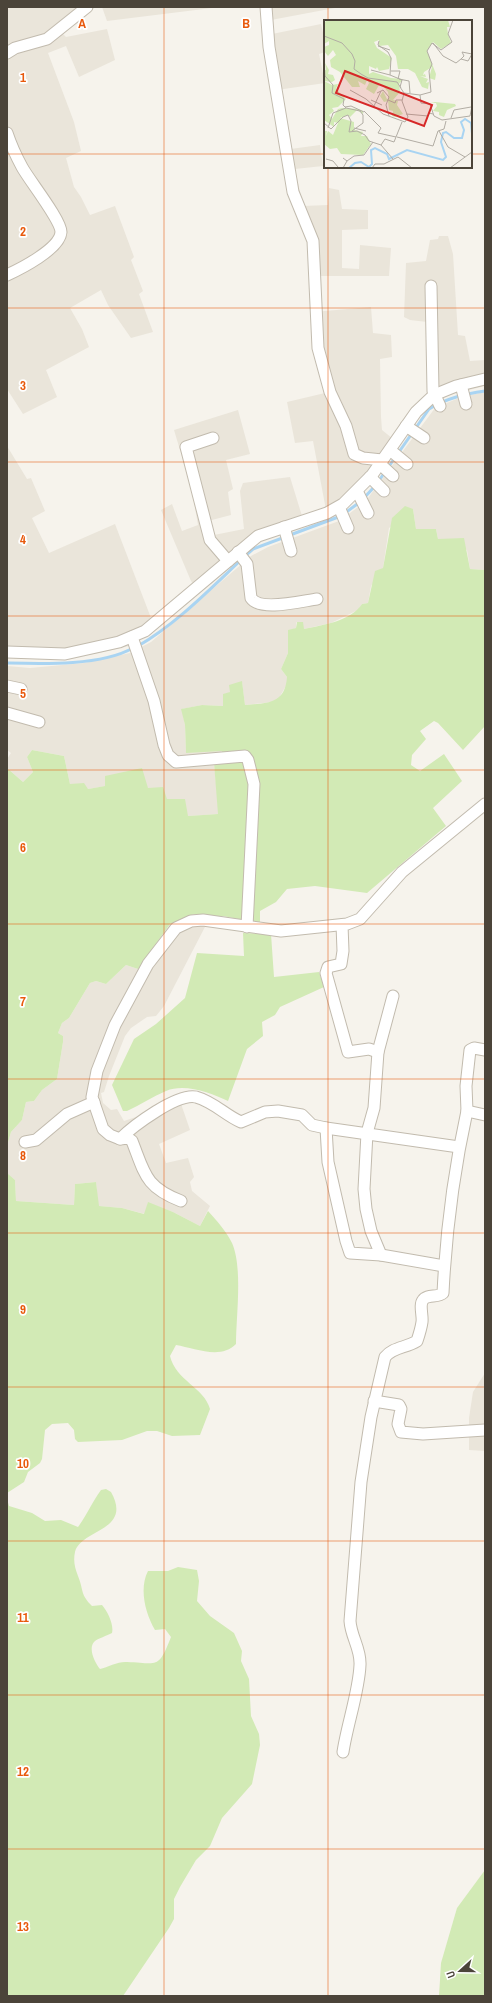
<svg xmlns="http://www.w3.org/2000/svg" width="492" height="2003" viewBox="0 0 492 2003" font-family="'Archivo Narrow',sans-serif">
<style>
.residential{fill:#eae5da}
.green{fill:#d2eab5}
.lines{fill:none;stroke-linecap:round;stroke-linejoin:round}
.stream{stroke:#a9d4f2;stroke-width:3}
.minor-casing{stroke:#c2bbae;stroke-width:13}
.minor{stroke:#fff;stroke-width:11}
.grid{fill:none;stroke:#e8590c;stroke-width:1;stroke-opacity:0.55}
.inset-river{fill:none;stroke:#a9d4f2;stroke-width:2}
.inset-road{fill:none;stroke:#b2ada4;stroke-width:1}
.view{fill:#d62828;fill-opacity:0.15;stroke:#d62828;stroke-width:2}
.inset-edge{fill:none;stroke:#4b4439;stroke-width:2}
.grid-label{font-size:13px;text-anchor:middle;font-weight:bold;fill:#e8590c;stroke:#fff;stroke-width:3.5;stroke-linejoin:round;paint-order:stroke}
</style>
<rect width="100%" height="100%" fill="#f6f3ec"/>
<g class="residential">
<path d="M7,7H95L63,34L66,37L107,29L115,60L79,77L66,46L48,53L74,122L81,151L66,158L74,187L81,197L90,215L115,206L134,257L131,260L143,291L139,294L153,332L131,338L108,305L101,290L70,308L82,329L89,347L46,370L57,397L23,414L7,389Z"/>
<path d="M102,7H220L107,21Z"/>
<path d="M261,7H340L271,20L272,34L321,24L325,41V52L319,54L325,83L270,91Z"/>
<path d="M320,145L323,166L295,169L303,206L328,205L329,188L339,190L342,209L368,210V229L342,230V268L359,269L360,245L391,248L389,276H314L313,247L283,150Z"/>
<path d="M439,236H448L453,254L458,335L465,336L470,361L485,360V386L441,397L433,403L427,389V322L410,320L404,317L406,263L426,261L430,240L438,239Z"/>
<path d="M371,307L373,333L391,335L392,357L380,359L381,417L382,430L398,443L346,507L256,542L199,592L191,581L161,510L172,504L182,531L198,525L192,490L174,430L238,410L250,454L226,460L233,489L228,492L231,515L208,521L214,535L244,529L240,491L243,483L290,477L302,516L326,510L313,441L295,443L287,402L325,393L313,312Z"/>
<path d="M485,392V570L470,569L467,550L438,539L436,529H416L413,509L389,528L383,568L371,586L368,603L362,604L358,610L331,623L304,629L296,622V628L288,631V653L281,669L287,677V684L279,698L274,702L245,705L242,682L230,692L223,706L202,705L182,709L185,725L186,752L222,750L223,763H214L219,814L188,816L167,799L148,788L105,776L106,786L88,789L70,784L64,756L32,750L27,757L33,772L23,782L7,768V759L11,753L7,750V666L30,668L84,663L130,653L151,642L251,556L268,547L339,521L365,502L435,408L461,397Z"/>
<path d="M7,446L27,479L31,478L45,511L32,518L49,553L115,524L151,618L157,629L129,646L99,653L61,659L7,658Z"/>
<path d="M194,914L197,915L207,923L164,1006L156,1016L147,1017L131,1028L125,1036L109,1076L104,1092L101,1093L103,1103L111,1110L117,1109L124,1121L139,1116L162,1100L178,1095L190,1130L159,1144L166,1163L188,1158L194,1177L190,1182L192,1191L210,1206L200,1226L173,1212L148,1203L145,1214L122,1208L98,1206L96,1182L75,1184L74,1205L16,1201L15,1180L7,1173V1146L11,1132L22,1120L26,1102L34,1101L42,1090L57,1079L63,1042V1036L58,1033L62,1023L69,1018L90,983L96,981L106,984L126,965L138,969L170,924Z"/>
<path d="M485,1373V1451L469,1450V1418L473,1392Z"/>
</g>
<g class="green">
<path d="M405,506L413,509L416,529H436L438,539L464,538L470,569L485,570V726L463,750L438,723L434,721L420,731L426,739L412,755L411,765L420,771L444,754L462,781L433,808L446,826L367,893L315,886L287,889L276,902L260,911V923L223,916L207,923L198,915L194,914L170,924L138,969L126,965L106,984L96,981L90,983L69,1018L62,1023L58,1033L63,1036V1042L57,1079L42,1090L34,1101L26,1102L22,1120L11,1132L7,1146V768L23,782L33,772L27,757L32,750L64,756L70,784L84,783L88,789L105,786V776L142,768L148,788L163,787L167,799H185L188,816L218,814L214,763H223L222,751L186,753L185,725L181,709L202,705L223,706V694L230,692L229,685L242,681L245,705C266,703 285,705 287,677L281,669L288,653V630L296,628L297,622H303L304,629C323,625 351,621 362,604L368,603L375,571L383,568L392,518Z"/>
<path d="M243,933L271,934L274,977L319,972L324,987L280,1007L275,1015L262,1022L263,1036L247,1049L228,1101C211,1093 185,1083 166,1091C152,1097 140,1105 127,1111H123L112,1085L134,1039L156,1024L185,998L197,953L244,956Z"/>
<path d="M7,1173L15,1180L16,1201L74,1205L75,1184L96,1182L99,1206L122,1208L144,1214L148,1202L173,1212L200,1226L208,1211C217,1221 226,1231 232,1243C243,1268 236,1316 236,1344C221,1360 194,1348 176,1345L170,1356C176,1381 204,1387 210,1409L200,1435L172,1436L157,1431H147L122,1440L78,1442L75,1439L74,1430L68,1423L52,1424L45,1430L42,1459L40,1463L28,1472L24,1482L7,1493Z"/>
<path d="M106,1489L111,1492C133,1531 81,1529 75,1552C73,1561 75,1568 78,1576C84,1591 80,1594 92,1606L102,1605C108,1612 114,1625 112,1633C107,1636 98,1638 94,1642C88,1649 95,1663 100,1669C108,1667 119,1661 127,1662C158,1663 158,1670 171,1637L165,1629L155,1630C145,1613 139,1588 148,1571H168L178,1567L197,1570L199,1581L197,1601L210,1616L234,1633L242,1651L241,1661L249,1679L251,1716L259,1734L260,1745L252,1784L222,1818L210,1846L196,1860L180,1887L174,1899V1919L169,1928L123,1996H7V1499L9,1506L32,1513L45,1521L61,1520L78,1527C87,1515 92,1502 101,1490Z"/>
<path d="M485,1870V1996H439L441,1963L457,1908Z"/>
</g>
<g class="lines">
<g class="stream">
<path d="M378,482L429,409C447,398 465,394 485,391"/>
<path d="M364,498L375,486"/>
<path d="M345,513L360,502"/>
<path d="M290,535L341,516"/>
<path d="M245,556L253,549L285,537"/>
<path d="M138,646C176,624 209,590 241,560"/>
<path d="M7,663C43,664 101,666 133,648"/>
</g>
<g class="minor-casing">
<g id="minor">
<path d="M266,7L269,47L293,192L313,241L318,348L330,392L346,426L354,454L363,458L382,460"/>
<path d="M7,53L15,48L47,39L87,7"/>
<path d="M7,133C11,145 16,156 22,167C29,180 61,220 61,232C60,249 20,269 7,275"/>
<path d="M431,286L433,391L440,406"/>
<path d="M461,385L466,404"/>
<path d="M406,426L424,438"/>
<path d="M213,438L186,447L210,540L228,561"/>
<path d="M390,450L407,464"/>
<path d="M380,464L393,476"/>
<path d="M370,477L384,491"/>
<path d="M357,491L368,513"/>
<path d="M339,507L348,528"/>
<path d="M284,527L291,551"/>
<path d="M238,552L247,564L251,598C260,612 302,601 317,599"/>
<path d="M132,637L154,701L164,745L168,755L176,762L245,756L248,760L254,784L247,927"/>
<path d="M7,652L65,654L119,642L145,631L258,536L327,513L343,504L372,475L416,412L434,395L456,386L485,379"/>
<path d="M7,686L21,689"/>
<path d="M7,713L39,722"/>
<path d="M342,925L343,951L341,964L328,967L326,973L348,1052L369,1049L378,1052"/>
<path d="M467,1111L466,1086L470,1050L474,1048L485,1050"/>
<path d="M326,1128L328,1162L346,1241L350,1253L381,1255L444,1266"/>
<path d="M120,1139C133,1126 177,1093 196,1097C214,1102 225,1115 241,1122L265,1112L278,1111L302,1115L312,1125L326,1128L459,1147"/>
<path d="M25,1142L36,1140L67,1114L94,1102"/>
<path d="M181,1201C145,1187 145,1174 132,1141L128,1138L120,1139L110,1135L103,1129L92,1097L97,1071L115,1025L148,964L176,928L191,921L203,920L281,931L347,924L360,919L402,872L485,804"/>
<path d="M381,1255L371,1231L366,1209L364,1189L367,1133L374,1108L378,1052L393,996"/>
<path d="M374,1401L399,1405L401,1409L398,1424L401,1432L423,1434L485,1430"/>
<path d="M343,1752C347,1725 359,1691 360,1665C361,1649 351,1637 350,1621L361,1482L371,1417L385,1357C393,1347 406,1348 417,1341C419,1335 421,1329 422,1322C423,1316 419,1305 423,1300C427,1294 438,1298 443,1293C446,1232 454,1170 467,1111L485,1115"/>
</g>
</g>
<use href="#minor" class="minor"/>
</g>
<path class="grid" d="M164,7V1996M328,7V21M7,154H325M471,154H485M328,167V1996M7,308H485M7,462H485M7,616H485M7,770H485M7,924H485M7,1079H485M7,1233H485M7,1387H485M7,1541H485M7,1695H485M7,1849H485"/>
<g transform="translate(324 20)">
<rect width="148" height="148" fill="#f6f3ec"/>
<path d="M3,0H124L126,7H123L124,14L127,23L117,29L109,22L103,31L112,54L111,60L105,58L108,47L100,52L99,55L101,54L102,57L96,56L104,59L102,63L105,62L104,69L98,67L91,53L84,49H74L72,36L64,25L55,26V20L50,22L53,28L68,38L65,49L55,51L53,47L52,49L45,46V54L49,52L67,58L79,59L75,64L76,72L69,80L74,81L73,85L79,94L71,97L68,96L69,91L65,90L64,81L60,82L56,76L59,71L63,79H65L64,72L59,66L55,65L50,74L42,69L45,63L43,60L41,65L34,61L36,67H28L16,52L7,47L6,40L12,35L9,30L4,36L0,31V27L5,25V21L0,24V3ZM1,43L5,50L4,54L9,55L11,60L8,62L0,61L8,65L14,64L12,69L22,79L14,87L8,88L10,91L5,95L8,99L14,89L18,88L34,89L39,91V94L33,90L26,97L24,95L16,98L30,102V110L39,112L37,116H43L47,124L39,135L17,134L13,128L6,129L0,124V111H3L2,116L4,111L9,115L14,103L10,102V107L0,100V50H2ZM111,82L131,84L132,86L123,90L120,97L115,95V92L109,91L113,86L112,83H107Z" fill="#d2eab5"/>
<path class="inset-river" d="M25,148L31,143L37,142L45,147L48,144L47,130L51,128L63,134L65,139L83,130L119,140L122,137L117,122L119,113L122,112L130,118H138L140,110L137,102L141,99L147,103L148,114"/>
<path class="inset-road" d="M0,16L18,23L28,34L31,41L30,49L37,54L44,58L73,62L77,68M55,21L54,25L64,32L67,38L66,55L78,60L76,67L80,73M109,23L119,36L132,43L137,39L144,41L148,34M54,26L66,30M137,39L140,36L138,32L148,34M0,40L1,56L9,65L8,73L20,79L19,85L22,88L36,91L39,95V103L28,111M47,50L66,55M67,51H76L74,59M75,59L85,61L86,73M26,70L42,79L59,94L81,102L84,97L78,81L80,73M53,73L59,70L65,77L62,85L65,96M80,73L96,75L97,83L106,84L110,96L118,100L146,96L148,86M96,75L107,72L105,51L108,44L103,31L108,23L117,30L128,22L124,14L129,0M47,80L58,85M64,80L71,83L72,80H78M50,86L57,71M21,87L27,86L40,92M40,91L57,108L54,113L72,117M82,94L104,96L105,93L109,94M127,98L130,90L147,87M0,103L7,109L19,97L24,95L27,101L25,112L33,111L41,115L45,121L57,125M4,108L9,93L22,88M30,108L42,111M115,111L124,127L141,137M73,117L109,126L114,111L120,109L122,101M19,138L23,141L19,148M2,139L9,141L14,147M69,139L57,125L61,119L70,122L78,102M23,141L30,136L40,135L49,122M48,148L51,144H60L74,137L88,148M126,148L148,132"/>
<path class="view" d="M21,51L108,85L100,106L12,73Z"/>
<rect width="148" height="148" class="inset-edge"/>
</g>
<g class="grid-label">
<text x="82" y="28">A</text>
<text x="246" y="28">B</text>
<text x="23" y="82">1</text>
<text x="23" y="236">2</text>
<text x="23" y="390">3</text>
<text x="23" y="544">4</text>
<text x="23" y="698">5</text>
<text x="23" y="852">6</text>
<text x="23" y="1006">7</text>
<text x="23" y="1160">8</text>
<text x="23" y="1314">9</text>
<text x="23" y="1468">10</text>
<text x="23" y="1622">11</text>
<text x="23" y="1776">12</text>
<text x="23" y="1931">13</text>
</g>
<rect width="492" height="2003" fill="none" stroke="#4b4439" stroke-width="16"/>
<g transform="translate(460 1971) rotate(249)" stroke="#ffffff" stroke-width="3" paint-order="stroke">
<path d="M0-3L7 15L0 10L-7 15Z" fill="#4b4439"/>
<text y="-6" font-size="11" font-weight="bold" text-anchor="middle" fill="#4b4439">U</text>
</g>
</svg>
